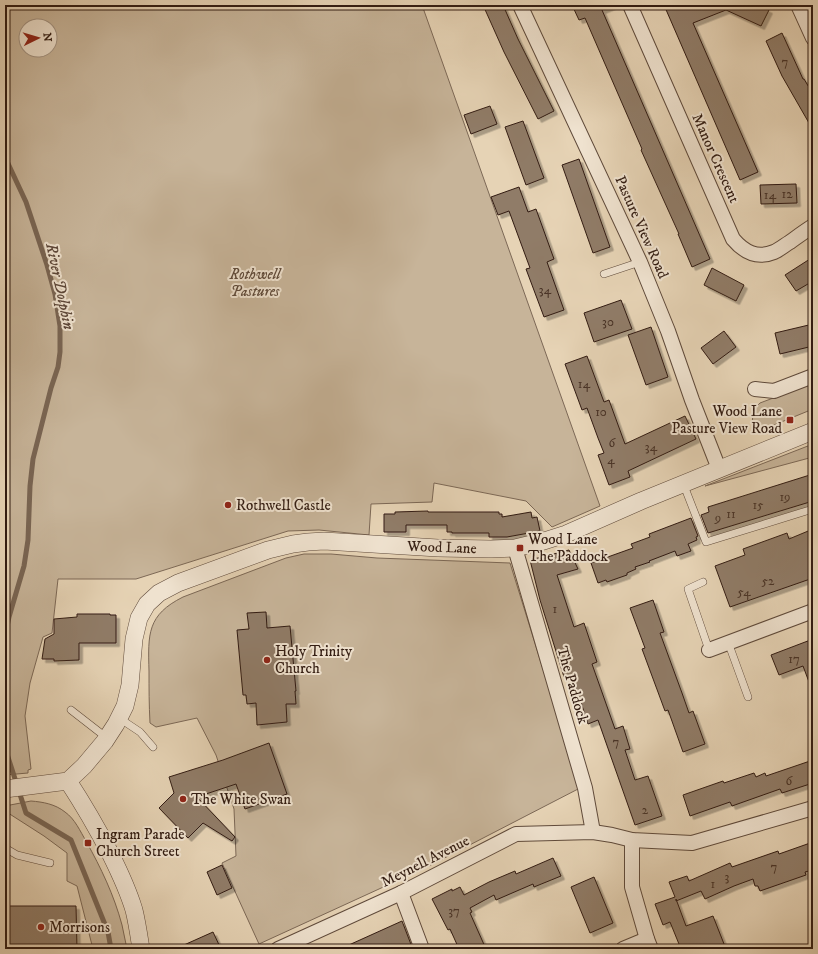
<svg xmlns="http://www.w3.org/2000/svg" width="818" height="954" viewBox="0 0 818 954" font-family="'IM FELL DW Pica',serif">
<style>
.green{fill:#c7b499;stroke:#7c6856;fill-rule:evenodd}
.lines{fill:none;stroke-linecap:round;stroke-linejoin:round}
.stream{stroke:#796553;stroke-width:5}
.building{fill:#907b67;stroke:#321c12;filter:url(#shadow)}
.service-casing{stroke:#5f4a3b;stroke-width:8}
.minor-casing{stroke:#5f4a3b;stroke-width:16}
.tertiary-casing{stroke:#5f4a3b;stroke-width:18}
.service{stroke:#efe2cf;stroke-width:7}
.minor{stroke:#efe2cf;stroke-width:14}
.tertiary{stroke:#efe2cf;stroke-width:17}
.poi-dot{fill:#8f2418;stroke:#efe2cf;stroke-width:1.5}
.labels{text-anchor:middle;stroke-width:4;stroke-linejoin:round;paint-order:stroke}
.number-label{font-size:13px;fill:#4a3427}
.street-label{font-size:15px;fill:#321c12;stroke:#efe2cf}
.park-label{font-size:15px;font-style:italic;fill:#5f4a3a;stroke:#efe2cf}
.poi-label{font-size:15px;fill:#321c12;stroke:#efe2cf;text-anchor:start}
.water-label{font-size:16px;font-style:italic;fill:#5c4638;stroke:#efe2cf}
</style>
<defs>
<filter id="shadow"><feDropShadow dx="3.5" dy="3.5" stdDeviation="0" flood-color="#0004"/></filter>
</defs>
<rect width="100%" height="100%" fill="#e6d3b5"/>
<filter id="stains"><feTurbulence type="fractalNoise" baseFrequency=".005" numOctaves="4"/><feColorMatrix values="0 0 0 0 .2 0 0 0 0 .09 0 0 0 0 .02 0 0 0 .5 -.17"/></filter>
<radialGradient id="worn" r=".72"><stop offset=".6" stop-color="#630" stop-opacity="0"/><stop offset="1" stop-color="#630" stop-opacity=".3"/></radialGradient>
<g class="green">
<path d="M5,5H422L600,506L552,527L526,501L434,483L432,502L371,504L369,535L319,530L288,531L136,579H58L52,633L43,637L30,683L25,716L31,769L28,770V773L5,775ZM26,26H50V50H26Z"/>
<path d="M813,383V409L752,434C753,422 750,411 760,403Z"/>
<path d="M813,444V457L705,486Z"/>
<path d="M304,554H331L377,558L510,563L580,788L427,867L259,944L222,863L236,856L234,809L216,755L197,718L156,727L150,723C149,705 149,688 149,671C148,634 147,615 183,597L286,558Z"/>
<path d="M31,801C43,802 55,804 65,812C75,819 80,831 86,841C101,868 114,895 122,925C124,933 125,941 127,949H93L77,886L67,881V853L44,836L5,811V806Z"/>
</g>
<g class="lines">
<g class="stream">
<path d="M5,157L26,202L47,265L55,294L60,326V352L58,367L51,388L33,459L30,486L28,540L24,566L9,617L5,636"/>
<path d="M5,727L7,754L26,813L71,840L108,932L111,949"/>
</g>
</g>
<g class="building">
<path d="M483,5H503L518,39L554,111L538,119L504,52Z"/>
<path d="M572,5H614L602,10L710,259L692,267L678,234H679L641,150L642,149L585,18L579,20Z"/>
<path d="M664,5H758L769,10L761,26L726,10L693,23L758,172L740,180Z"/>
<path d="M782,33L803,79H804L813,94V130L782,76L766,41Z"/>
<path d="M490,106L497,124L471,134L464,115Z"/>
<path d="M523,121L544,178L526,185L505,127Z"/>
<path d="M579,159L610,247L593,253L562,165Z"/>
<path d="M796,184L797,203L761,204L760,185Z"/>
<path d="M519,187L528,212L536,209L554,259L547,262L564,310L544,317L526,269L530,268L509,211L498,215L491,197Z"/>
<path d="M813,257V281L796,291L785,275Z"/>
<path d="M712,268L744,285L736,301L704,285Z"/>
<path d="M621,300L632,329L594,342L584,313Z"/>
<path d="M813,324V346L780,354L775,333Z"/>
<path d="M651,327L668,377L646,385L628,335Z"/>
<path d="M724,331L736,347L713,364L701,348Z"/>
<path d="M587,356L604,402L609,400L625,444L685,416L696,439L628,471L630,477L609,485L598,455L604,453L598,438L587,408L582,410L565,364Z"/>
<path d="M813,474V501L708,533L701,515L709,512L708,507Z"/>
<path d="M428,511V512H499V514H502V517L531,512L532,518L537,517L540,531L507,537H489V533H452V532H447V525H406V532H384V514H395V512Z"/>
<path d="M691,518L698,536L696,537L697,540L688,544L691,551L677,556L675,551L649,561L650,562L635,567L636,569L627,573V575L607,582L606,580L598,583L591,563L633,548L631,544L650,537L649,534Z"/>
<path d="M813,529V578L730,607L715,566L745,555L743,549L787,533L789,539Z"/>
<path d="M569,550L578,569L557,575L574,627L584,623L597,662L592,664L615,729L623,726L630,749L625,750L635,780L648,776L662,816L635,825L598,720L588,724L572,675L564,677L540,600L530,560Z"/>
<path d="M653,600L664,632L660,633L682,693L689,713L693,711L705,744L683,752L668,710L665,711L642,649L645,648L630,608Z"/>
<path d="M266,612L267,628L290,626L296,691H295L296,704H286L287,722L257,725L256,703L247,704L246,695H243L237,630L249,629L247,613Z"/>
<path d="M77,614H110V615H116V643H79V660L54,661V659H42L45,639L54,634V619L77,617Z"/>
<path d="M813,639V690H812L803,666L779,675L771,655Z"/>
<path d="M269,743L287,794L245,809L236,784L197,797L235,837L232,841L203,823L188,838L159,808L174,793L169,777L223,760Z"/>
<path d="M813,760V783L782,793L780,789L732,806L730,802L690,816L683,795L723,781L724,783L754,773L756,777L765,773L766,776Z"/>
<path d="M813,842V870L805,872L806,875L760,891L758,886H755L753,879L734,886L705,899L701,891L676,901V899L686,926L713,916L726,949H681L670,922L663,925L655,904L675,897L669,882L687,876L689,881L730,863L732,867L778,851L779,854Z"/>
<path d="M553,858L561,876L534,887L533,884L496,900L494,895L470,908L472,912L470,913L486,949H459L450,929L448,930L432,899L452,889V891L460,887L464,895L489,882L515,871L516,874Z"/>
<path d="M222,865L232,888L217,895L207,872Z"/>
<path d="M594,877L613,923L590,933L571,887Z"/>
<path d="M5,906H76L77,949H5Z"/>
<path d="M402,921L412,947L408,949H340Z"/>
<path d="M213,932L221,949H175Z"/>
</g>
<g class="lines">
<g class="service-casing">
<g id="service">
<path d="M604,274L640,262"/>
<path d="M683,483L706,542L813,509"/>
<path d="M703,582L688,589L709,650"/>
<path d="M728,642L748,697"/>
<path d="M71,710L107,738"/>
<path d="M119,718L140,732L153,747"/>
<path d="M5,848L17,855L50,863"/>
</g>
</g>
<g class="minor-casing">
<g id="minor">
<path d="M520,5L640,262L668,331L692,400L719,469"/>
<path d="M630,5L733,239C744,252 757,259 774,252C779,250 785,245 790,242C797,237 805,231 813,226"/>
<path d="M798,5L813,38"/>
<path d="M755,389L774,391L813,376"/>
<path d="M515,548L585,788L593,832"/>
<path d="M709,650L813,611"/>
<path d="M632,840V887L647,939L651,949"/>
<path d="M401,893L422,949"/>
<path d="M278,949L401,893L516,834L593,832L612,835L632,840L692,843L813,808"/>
<path d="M623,949L647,939"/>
</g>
</g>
<g class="tertiary-casing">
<g id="tertiary">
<path d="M68,781C83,804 97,828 110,853C119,871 128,890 134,910C137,922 139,936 141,949"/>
<path d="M5,789L68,781L84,766L105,741L116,724L125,706L130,685L134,639L139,618L147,604L159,593L178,583L268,550L293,544L308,542L324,541L438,548L491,549L515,548L544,541L566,534L641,501L813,431"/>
</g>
</g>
<use href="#service" class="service"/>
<use href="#minor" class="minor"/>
<use href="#tertiary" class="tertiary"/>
</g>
<g class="poi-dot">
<rect x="786" y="416" width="8" height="8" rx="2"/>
<circle cx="228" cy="505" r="4"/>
<rect x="516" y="544" width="8" height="8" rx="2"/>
<circle cx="267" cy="660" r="4"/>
<circle cx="183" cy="799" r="4"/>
<rect x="84" y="839" width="8" height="8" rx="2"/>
<circle cx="41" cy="927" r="4"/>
</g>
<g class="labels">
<g class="number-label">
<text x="785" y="66">7</text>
<text x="787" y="198">12</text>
<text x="770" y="199">14</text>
<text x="545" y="294">34</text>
<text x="608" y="326">30</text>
<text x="584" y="388">14</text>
<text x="601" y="416">10</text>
<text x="612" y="447">6</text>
<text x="651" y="451">34</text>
<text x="611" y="464">4</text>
<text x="785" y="501">19</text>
<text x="758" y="509">15</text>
<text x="731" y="518">11</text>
<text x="718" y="522">9</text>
<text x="768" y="585">52</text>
<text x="744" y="596">54</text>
<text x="555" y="613">1</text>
<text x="794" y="663">17</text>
<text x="616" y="746">7</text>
<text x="789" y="785">6</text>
<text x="645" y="814">2</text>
<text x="774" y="871">7</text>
<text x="727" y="881">3</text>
<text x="713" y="888">1</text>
<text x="454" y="915">37</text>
</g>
<g class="street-label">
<text transform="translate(716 158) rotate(66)" y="5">Manor Crescent</text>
<text transform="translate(642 227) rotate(66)" y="5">Pasture View Road</text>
<text transform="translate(442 547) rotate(2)" y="5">Wood Lane</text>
<text transform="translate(573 685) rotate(74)" y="5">The Paddock</text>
<text transform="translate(425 861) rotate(-27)" y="5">Meynell Avenue</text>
</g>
<g class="park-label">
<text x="255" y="279">Rothwell<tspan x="255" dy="17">Pastures</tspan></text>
</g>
<g class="poi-label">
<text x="782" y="416" text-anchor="end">Wood Lane<tspan x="782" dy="17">Pasture View Road</tspan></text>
<text x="236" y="510">Rothwell Castle</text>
<text x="528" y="544">Wood Lane<tspan x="528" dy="17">The Paddock</tspan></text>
<text x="275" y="656">Holy Trinity<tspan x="275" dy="17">Church</tspan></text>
<text x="191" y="804">The White Swan</text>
<text x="96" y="839">Ingram Parade<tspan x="96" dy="17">Church Street</tspan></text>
<text x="49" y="932">Morrisons</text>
</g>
<g class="water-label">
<text transform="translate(61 286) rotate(78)" y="6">River Dolphin</text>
</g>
</g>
<rect width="818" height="954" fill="none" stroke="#e6d3b5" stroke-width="20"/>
<rect x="6" y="6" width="806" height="942" fill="none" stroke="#321c12" stroke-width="2"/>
<rect x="10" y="10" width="798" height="934" fill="none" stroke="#321c12"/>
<g transform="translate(38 38) rotate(85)"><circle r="19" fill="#efe2cf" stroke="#a39383"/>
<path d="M0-3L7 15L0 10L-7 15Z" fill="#8f2418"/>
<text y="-6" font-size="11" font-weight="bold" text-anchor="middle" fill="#321c12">N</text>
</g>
<rect width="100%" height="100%" filter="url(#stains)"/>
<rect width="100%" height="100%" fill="url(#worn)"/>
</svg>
